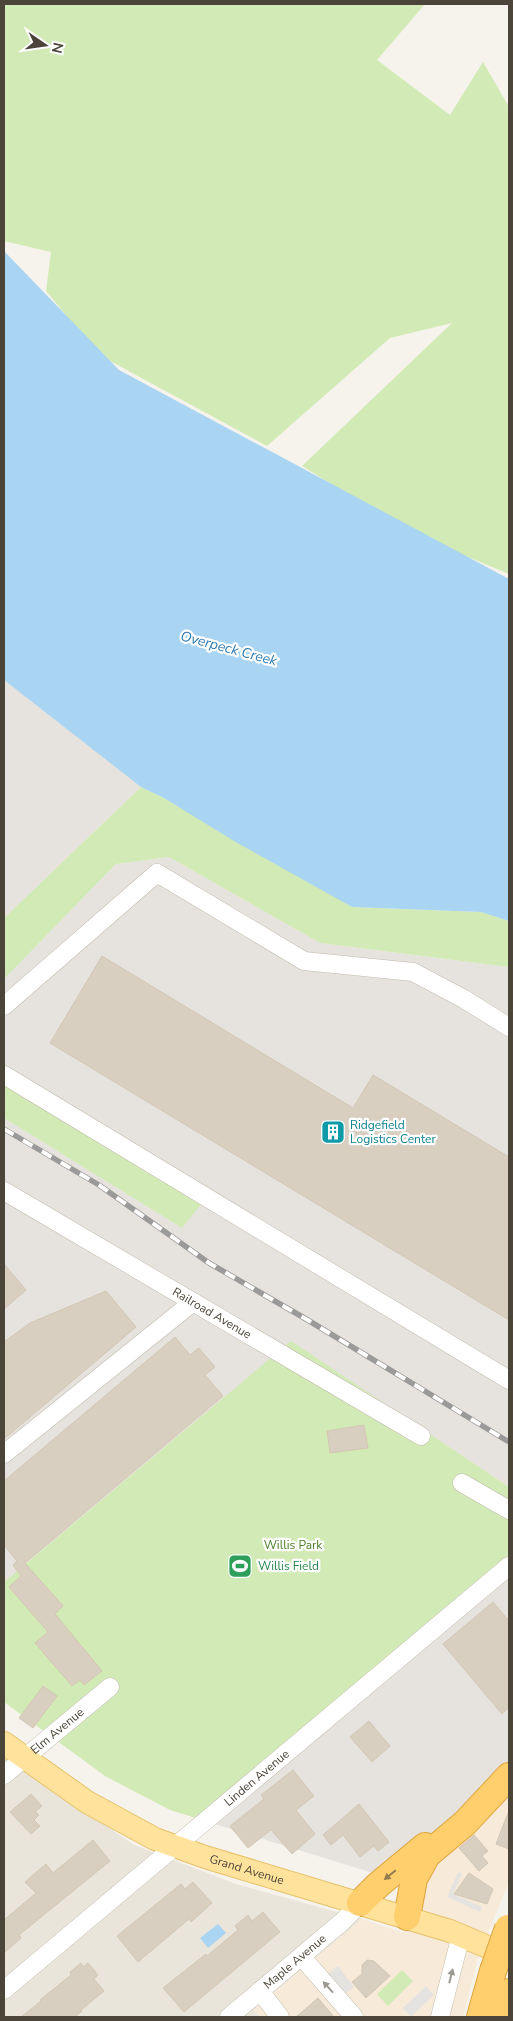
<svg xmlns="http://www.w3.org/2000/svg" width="513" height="2021" viewBox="0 0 513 2021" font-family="'Nunito Sans',sans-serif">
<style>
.residential{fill:#eae5da}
.commercial{fill:#f7ead8}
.industrial{fill:#e6e2dd}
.green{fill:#d2eab5}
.parking{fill:#e5e3e0}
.water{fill:#a9d4f2}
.building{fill:#d8cfc1;stroke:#d3c7b4}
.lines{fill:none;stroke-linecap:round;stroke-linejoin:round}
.minor-casing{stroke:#c2bbae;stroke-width:19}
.major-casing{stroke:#e6c16a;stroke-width:24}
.highway-casing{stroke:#e0a43c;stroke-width:28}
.minor{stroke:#fff;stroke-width:18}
.major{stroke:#ffe39c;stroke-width:22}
.highway{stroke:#ffcf6e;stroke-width:26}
.rail-casing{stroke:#9a9a9a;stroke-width:5.5}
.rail{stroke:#fff;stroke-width:4;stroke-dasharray:11;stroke-linecap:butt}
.highway-bridge-casing{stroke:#e0a43c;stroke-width:28;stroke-linecap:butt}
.highway-bridge{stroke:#ffcf6e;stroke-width:26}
.oneway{fill:#937c4e}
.oneway2{fill:#9c9892}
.labels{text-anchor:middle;stroke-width:4.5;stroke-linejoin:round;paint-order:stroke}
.culture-label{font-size:12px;fill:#0d838f;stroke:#fff;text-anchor:start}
.street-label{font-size:12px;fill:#4b4439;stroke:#fff}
.park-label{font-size:12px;fill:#4a7f2a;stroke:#fff}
.leisure-label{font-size:12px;fill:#27864d;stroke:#fff;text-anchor:start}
.water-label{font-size:14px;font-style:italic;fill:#2e7ab2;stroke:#fff}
</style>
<rect width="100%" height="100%" fill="#f6f3ec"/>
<path class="residential" d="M4,1755L134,1845L236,1884L362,1919L253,2010L260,2017H4Z"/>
<path class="commercial" d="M509,1792V1881L478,1958L463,2017H260L253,2010L362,1919L404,1933L423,1869Z"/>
<g class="industrial">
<path d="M4,680L141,787L4,918Z"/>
<path d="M169,857L320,943L509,967V1487L291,1342L4,1582V1118L182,1228L4,1075V979L116,864Z"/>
<path d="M509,1570V1792L389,1878L202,1820Z"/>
</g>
<g class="green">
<path d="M4,4H425L377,60L450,115L483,62L509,107V574L413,534L302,466L452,323L390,338L267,446L99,355L46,291L51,252L4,241Z"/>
<path d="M141,787L164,798L352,907L481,912L509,921V967L320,943L169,857L116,864L4,979V918Z"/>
<path d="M4,1075L207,1197L182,1228L4,1118Z"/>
<path d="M291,1341L509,1487V1570L202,1820L170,1810L105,1776L4,1702V1582Z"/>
<path d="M402,1970L413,1981L388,2006L377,1994Z"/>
</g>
<g class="parking">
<path d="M458,1872L462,1874L453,1894L482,1907L480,1912L447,1897Z"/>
<path d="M338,1966L354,1987L343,1996L326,1975Z"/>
<path d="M426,1986L434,1995L411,2017L403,2008Z"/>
</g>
<g class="water">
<path d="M4,251L119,370L509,579V921L481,912L352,907L234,841L164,798L141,787L4,680Z"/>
<path d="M218,1924L226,1933L208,1948L200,1938Z"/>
</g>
<g class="building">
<path d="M102,956L353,1108L373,1075L509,1157V1320L50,1043Z"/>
<path d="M4,1264L26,1290L4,1309Z"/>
<path d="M106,1291L136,1327L4,1439V1342L30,1323Z"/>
<path d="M175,1337L190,1355L199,1348L215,1367L205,1375L223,1396L25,1563L63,1606L55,1614L102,1671L84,1685L80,1680L72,1686L35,1643L48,1632L9,1587L21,1576L13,1565L17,1561L4,1545V1481Z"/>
<path d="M364,1425L368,1448L330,1453L327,1431Z"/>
<path d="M493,1602L509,1621V1707L502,1714L443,1644Z"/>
<path d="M43,1686L57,1696L33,1728L19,1718Z"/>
<path d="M369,1721L390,1746L372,1762L350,1737Z"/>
<path d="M293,1770L314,1796L296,1810L315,1834L292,1854L271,1830L248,1848L230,1826L264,1799L261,1795Z"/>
<path d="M31,1794L42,1806L35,1812L39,1815L34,1820L40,1826L31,1834L10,1812Z"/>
<path d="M359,1804L389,1842L378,1851L374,1846L360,1857L343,1835L331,1845L323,1835Z"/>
<path d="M508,1813H509V1849L496,1844Z"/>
<path d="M474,1835L488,1851L482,1856L488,1863L479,1871L459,1848Z"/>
<path d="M93,1840L110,1861L19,1935L21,1938L4,1953V1920L36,1893L25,1882L46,1864L53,1873Z"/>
<path d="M469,1873L493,1889L487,1904L454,1894Z"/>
<path d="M193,1882L212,1903L191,1922L189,1919L138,1962L117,1936L181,1884L185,1889Z"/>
<path d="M263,1912L280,1932L184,2012L163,1988L206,1954L207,1956L238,1930L235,1926L248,1915L252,1921Z"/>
<path d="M367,1960L374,1961L390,1976L366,1998L352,1982L362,1974V1965Z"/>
<path d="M81,1963L83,1967L88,1963L98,1975L94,1979L104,1991L81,2010L82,2011L75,2017H21L41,2001L40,2000L71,1975L70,1972Z"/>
<path d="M318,1998L334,2017H296Z"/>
</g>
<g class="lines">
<g class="minor-casing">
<g id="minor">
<path d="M4,1006L157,873L304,961L413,972L464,999L509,1027"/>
<path d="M4,1075L509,1380"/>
<path id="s1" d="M4,1191L421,1436"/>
<path d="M4,1454L193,1302"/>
<path d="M462,1483L509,1510"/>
<path id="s2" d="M4,1775L110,1687"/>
<path d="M301,1956L354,2017"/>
<path id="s3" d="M4,1990L509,1566"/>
<path d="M260,1991L280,2017"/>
<path id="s4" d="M229,2017L343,1921L360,1903"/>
<path d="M440,2017L461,1935"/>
</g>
</g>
<g class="major-casing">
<g id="major">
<path id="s5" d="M4,1743L87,1802L155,1839L205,1857L450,1931L509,1956"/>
</g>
</g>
<g class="highway-casing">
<g id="highway">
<path d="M360,1903L378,1885L425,1846"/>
<path d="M407,1917L414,1879L427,1855L465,1823L509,1776"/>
<path d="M480,2017L493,1971"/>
<path d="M502,2017L509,1992"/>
</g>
</g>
<use href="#minor" class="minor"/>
<use href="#major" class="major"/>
<use href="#highway" class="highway"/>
<g class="rail-casing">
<path id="rail" d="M4,1129L99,1185L209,1263L306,1319L509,1442"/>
</g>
<use href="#rail" class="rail"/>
<g class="highway-bridge-casing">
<path id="highway-bridge" d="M493,1971L508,1928"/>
</g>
<use href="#highway-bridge" class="highway-bridge"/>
</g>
<defs><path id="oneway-solid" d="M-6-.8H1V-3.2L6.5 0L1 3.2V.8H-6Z" transform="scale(1.25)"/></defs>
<use class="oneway" href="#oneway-solid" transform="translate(390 1875) rotate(141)"/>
<g class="oneway2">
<use href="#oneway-solid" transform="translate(451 1976) rotate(-76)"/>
<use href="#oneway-solid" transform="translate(328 1987) rotate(-132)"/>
</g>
<defs>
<g id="building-square" transform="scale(1.25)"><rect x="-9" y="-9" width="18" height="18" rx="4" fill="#0f9aa8" stroke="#fff"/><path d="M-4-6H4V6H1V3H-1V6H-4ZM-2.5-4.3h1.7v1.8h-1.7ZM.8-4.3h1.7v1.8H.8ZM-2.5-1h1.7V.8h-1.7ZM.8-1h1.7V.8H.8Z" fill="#fff"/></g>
<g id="stadium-square" transform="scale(1.25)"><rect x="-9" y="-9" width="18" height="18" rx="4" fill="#2e9e5b" stroke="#fff"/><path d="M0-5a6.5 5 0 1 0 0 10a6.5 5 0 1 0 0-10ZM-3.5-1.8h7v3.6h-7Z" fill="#fff"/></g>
</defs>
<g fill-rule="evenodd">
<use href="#building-square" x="333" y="1132"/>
<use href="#stadium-square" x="240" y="1566"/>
</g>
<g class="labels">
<g class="culture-label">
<text x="350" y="1129">Ridgefield<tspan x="350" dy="14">Logistics Center</tspan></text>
</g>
<g class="street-label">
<text dy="4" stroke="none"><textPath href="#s1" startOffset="241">Railroad Avenue</textPath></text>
<text dy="4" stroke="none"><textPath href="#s2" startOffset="69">Elm Avenue</textPath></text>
<text dy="4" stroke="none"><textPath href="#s3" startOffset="330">Linden Avenue</textPath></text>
<text dy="4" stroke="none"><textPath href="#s5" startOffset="276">Grand Avenue</textPath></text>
<text dy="4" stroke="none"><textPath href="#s4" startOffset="86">Maple Avenue</textPath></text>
</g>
<g class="park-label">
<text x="293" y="1549">Willis Park</text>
</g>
<g class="leisure-label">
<text x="258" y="1570">Willis Field</text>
</g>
<g class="water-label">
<text transform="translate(229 648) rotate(15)" y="5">Overpeck Creek</text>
</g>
</g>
<rect width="513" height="2021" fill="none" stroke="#4b4439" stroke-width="10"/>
<g transform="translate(45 45) rotate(103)" stroke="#ffffff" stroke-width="4" paint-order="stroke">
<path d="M0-4L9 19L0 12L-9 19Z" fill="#4b4439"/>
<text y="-8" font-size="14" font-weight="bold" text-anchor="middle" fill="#4b4439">N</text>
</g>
</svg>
